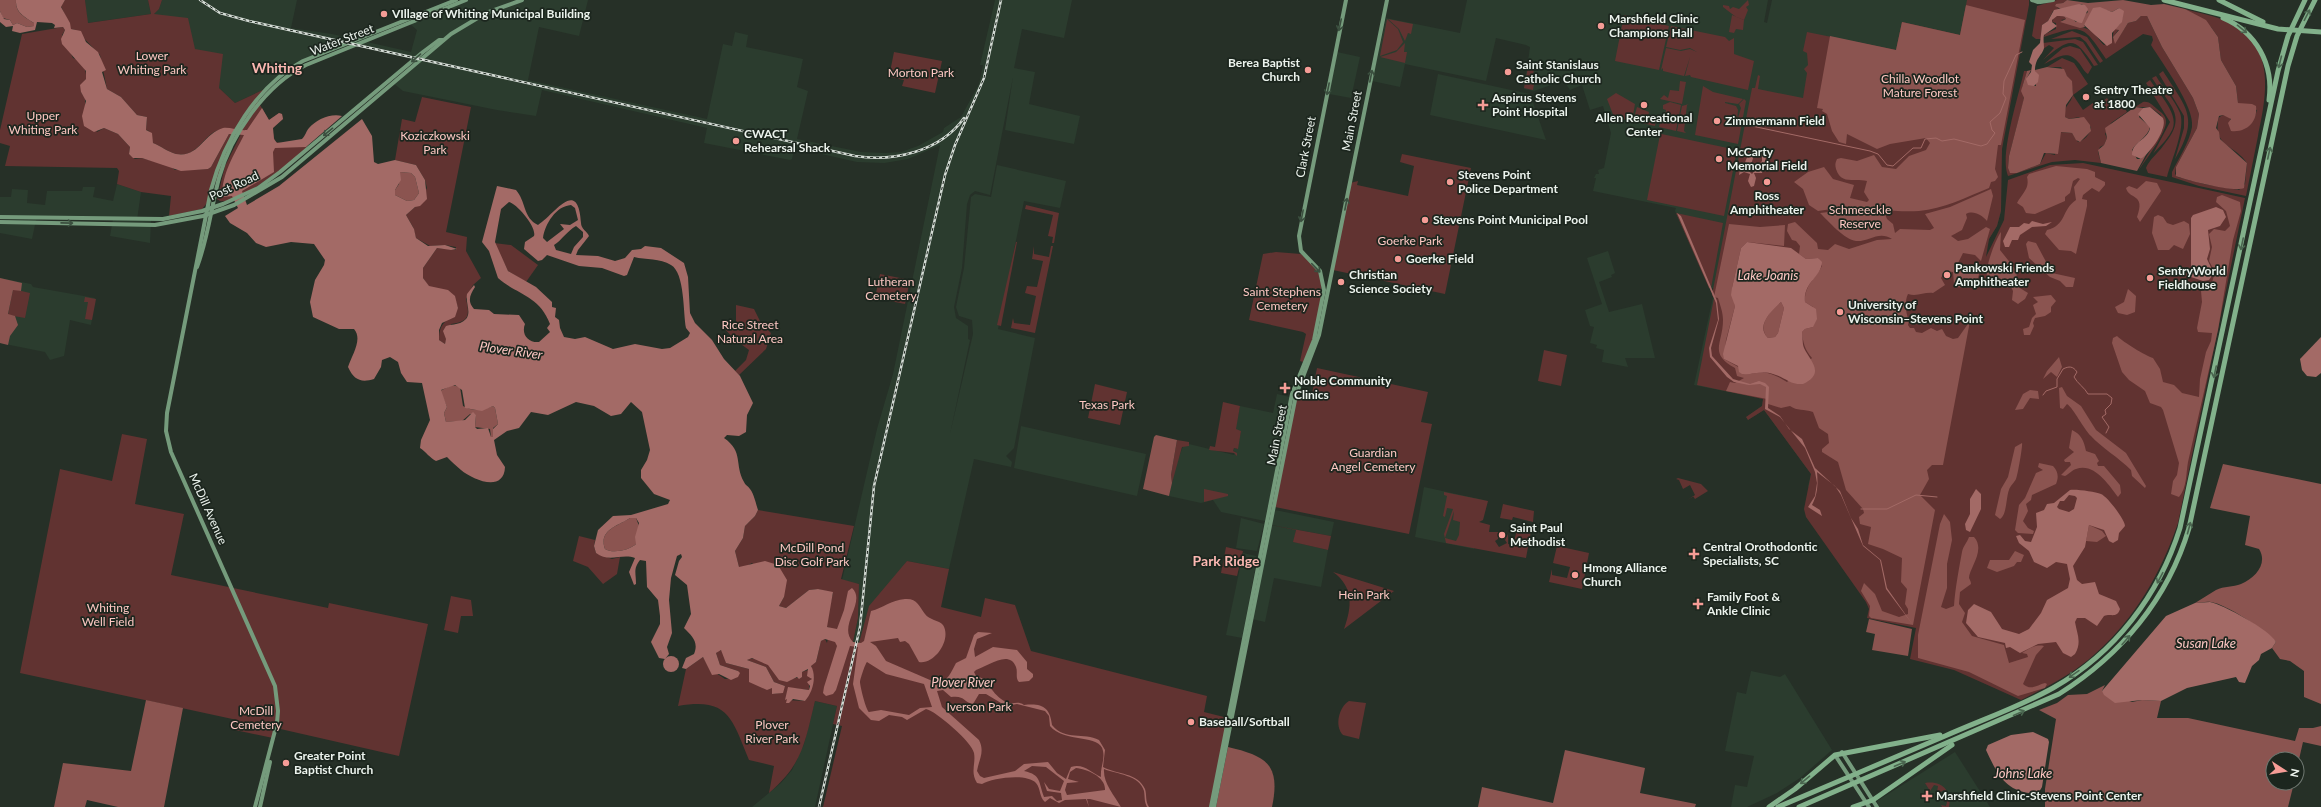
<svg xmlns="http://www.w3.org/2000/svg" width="2321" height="807" viewBox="0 0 2321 807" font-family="Lato,sans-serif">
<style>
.built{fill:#2b3c2e}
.green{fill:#613331;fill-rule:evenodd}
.forest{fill:#8b5450}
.water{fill:#a36a66;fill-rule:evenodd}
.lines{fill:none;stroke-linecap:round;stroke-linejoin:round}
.stream{stroke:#a36a66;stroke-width:1}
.major{stroke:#759b7c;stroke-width:4}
.highway{stroke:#82b18b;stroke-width:5}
.rail-casing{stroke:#d4dbd5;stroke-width:2.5}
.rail{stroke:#1c261e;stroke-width:1;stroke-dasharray:3;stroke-linecap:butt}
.oneway{stroke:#4a654f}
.oneway2{stroke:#3b4f3f}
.poi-dot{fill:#f59c96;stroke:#1c261e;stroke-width:1.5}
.labels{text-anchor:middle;stroke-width:3.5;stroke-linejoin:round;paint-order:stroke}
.poi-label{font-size:12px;font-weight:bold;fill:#ecf3ed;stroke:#1c261e;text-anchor:start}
.street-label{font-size:12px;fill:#ecf3ed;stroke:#1c261e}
.park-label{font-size:12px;fill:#fdc7c2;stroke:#1c261e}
.water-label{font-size:13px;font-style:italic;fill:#fcc6c2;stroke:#1c261e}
.quarter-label{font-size:14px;font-weight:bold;fill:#fcb8b2;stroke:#1c261e}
</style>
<rect width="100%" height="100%" fill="#263027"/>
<g class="built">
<path d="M85,0H148L151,14L87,23Z"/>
<path d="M162,0H297L291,28L332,34L411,52L417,30L410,24L466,0H588L579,36L539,27L528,80L707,119L723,44L732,46L735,32L748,35L746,47L803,59L797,87L808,91L797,139L861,152L885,153L901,152L918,146L943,132L944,128L961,117L979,84L983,65H980L995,0H1072L1064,38L1022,29L1014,68L1035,72L1029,104L1080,116L1074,144L1005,130L1013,77L990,195L975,191L970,195L967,204L962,268L954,307L956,318L968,326V339L970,340L950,434L973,334L972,320L959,316L956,307L964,268L971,197L975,194L991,197L997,165L1066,181L1060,208L1024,201L998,329L1035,338L1014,448L1006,456L1012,462L1011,467L974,459L949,569L907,561L859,643L853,642L858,618L859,584L842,580L877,429L893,374L940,145L908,159L884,163L857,162L795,148V145L792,159L790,160L704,143L707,128L542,90L536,116L497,110L403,91L393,83L411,69L415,60L350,44L303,61L267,88L235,103L219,88L195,49L154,14L159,9Z"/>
<path d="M1467,0H1768L1764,22L1767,23L1772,0H2029L2000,150L2001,211L1997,226L1989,239L1870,607L1808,486L1811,474L1764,410L1748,420L1746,417L1762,406L1763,399L1694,385L1715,288H1709L1675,211L1676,208L1593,191L1596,178H1594L1596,174H1599L1598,170L1604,168L1611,133L1603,106L1590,110L1582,85L1570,90L1562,78L1554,84L1534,91L1524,89L1530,47L1526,45L1496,38L1486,81L1405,64L1400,87L1372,81L1386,18L1460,33Z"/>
<path d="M1337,52L1360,57L1351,98L1329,94Z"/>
<path d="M1438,74L1530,94L1546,140L1430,115Z"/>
<path d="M117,184L141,192L137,220H151L150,243L110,236L113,219L43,218L36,220L32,239L0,233V197H11L12,189L28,190L27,203L45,205L47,191H82L83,187H95L93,197L113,201Z"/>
<path d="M1608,251L1615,273L1611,275L1612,277L1599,282L1609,312L1642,304L1655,358H1625L1628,367L1602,362L1604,350L1596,348L1597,345L1590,343L1594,327L1590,326L1585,310L1602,304L1587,258Z"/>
<path d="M0,278L31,284L33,287L95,298L91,325L70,320L64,356L50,360L45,352L0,343Z"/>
<path d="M1277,394L1290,397L1265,521L1221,512L1213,500L1201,503L1169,496L1175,468L1183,446L1189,444L1234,455L1236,452L1233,451L1234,448L1237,449L1241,431L1235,430L1240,406L1273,413Z"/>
<path d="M1021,426L1146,454L1137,496L1014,468Z"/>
<path d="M1424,487L1484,500L1474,549L1415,537Z"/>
<path d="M1275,510L1334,522L1331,536L1271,525Z"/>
<path d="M1241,518L1264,524L1257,551L1236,548Z"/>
<path d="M1271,525L1296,530L1294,542L1328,550L1321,587L1274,578L1265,622L1252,619Z"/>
<path d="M1243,553L1256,556L1257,559L1242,638L1226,635Z"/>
<path d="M1751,671L1780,677L1785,674L1832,750L1800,778L1777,793L1747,807H1731L1735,785L1747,787L1754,756L1725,751L1737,692L1746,694Z"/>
<path d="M815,701L837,706L815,807H752L781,783L792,770L804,744Z"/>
<path d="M1955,752L1990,807H1879L1877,801Z"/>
</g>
<g class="green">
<path d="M65,0H85L88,23L151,14L148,0H162L159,9L154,14L188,18L195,49L223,54L219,88L235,103L267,88L257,100L269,120L279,113L282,114L283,119L272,128L275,142L308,147C293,161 239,205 220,201L217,199L225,166L243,130C234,130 226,127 216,131C202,138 196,158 176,154C168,152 161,146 153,143L149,131L146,130L147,117L137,115L121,97L107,89L100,55L76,30L71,29L61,6Z"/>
<path d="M1748,0L1749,5L1746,7L1748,10L1744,20L1736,17L1723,7V5L1729,6L1730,9L1733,7L1739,9Z"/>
<path d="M1967,0H2029V5L2002,149L2001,211L1997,226L1989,239L1986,257L2004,220L2008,180L2050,165L2083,163L2245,198L2178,523C2161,573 2136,617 2096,653C2075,673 2047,687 2021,700L1954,670L1910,659L1916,628L1867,618L1869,609L1866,602L1806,517L1804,509L1811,474L1764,410L1748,420L1746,417L1762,406L1763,399L1697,385L1714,298L1712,295L1752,88H1755L1758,75L1760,76L1758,89L1803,98L1807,73L1804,69L1808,65L1807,53L1803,51L1807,32L1896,50L1902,22L1960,35Z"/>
<path d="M2057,0H2067L2063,3L2055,5L2059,9L2053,11L2048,21L2042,25L2041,39H2036L2032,36L2037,6Z"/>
<path d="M2185,9C2199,13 2215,16 2229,22C2276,46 2267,94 2258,136C2254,156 2250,176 2246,196L2199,186L2172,177V172C2179,158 2189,143 2192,127C2195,107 2162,63 2151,45L2153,40L2152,36L2143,34L2106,59C2083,25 2083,24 2044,37L2045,34L2056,29V23L2052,22C2053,15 2058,15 2064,16L2066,19L2061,20C2071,25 2084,26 2091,31C2097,35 2099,41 2104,45L2112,41L2114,29H2119L2113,37L2114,40H2117L2128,23L2136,21L2142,15L2147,16L2162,47L2193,98L2199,114L2197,128L2176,167L2175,174L2178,177L2204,184L2239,190L2245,184L2247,163C2236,146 2214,146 2218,122C2218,118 2219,117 2223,115L2230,117L2231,128L2234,131C2248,127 2252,125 2257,110L2238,103L2236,86L2221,60L2218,37L2211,27Z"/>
<path d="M1624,15L1669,26L1659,70L1615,61Z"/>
<path d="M1732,15L1744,20L1743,30L1736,29L1734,33L1729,32Z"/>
<path d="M1387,19L1398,29L1403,42L1397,50L1380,56Z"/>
<path d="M1388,19L1413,24L1411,34L1408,33L1405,41L1399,29Z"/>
<path d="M1671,26L1725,37L1729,41L1734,38V54L1754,61L1748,90L1691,77L1690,75L1685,76L1690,57L1684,76L1663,71V68L1661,70L1666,48L1681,51L1690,49L1697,52L1690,48L1680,50L1666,47Z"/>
<path d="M63,27L65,30L62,35L73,58C82,61 87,69 86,79L83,83L81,92L85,98V110L97,132L104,128L118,134L130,147L129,154L135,159L142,158L170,166L175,170L208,169L211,167L229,134H235L207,203L202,209L169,216L171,196L141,192L117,184L119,171L117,168L5,166L10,146L0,143V130L22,34Z"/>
<path d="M2072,31L2087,37L2103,61L2100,63L2086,42L2080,37L2051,39Z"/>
<path d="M2075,39L2083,42L2098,65L2094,66C2074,35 2070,38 2043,60L2054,48L2049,45L2043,49V43Z"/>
<path d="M1405,43L1404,52H1407L1405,63L1380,57L1396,52Z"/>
<path d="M2070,46L2080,49L2092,67L2088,74C2084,72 2082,66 2078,62C2067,48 2055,59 2044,64L2063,48Z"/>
<path d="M894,52L942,61L935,93L902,86L904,80L889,77Z"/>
<path d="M2062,58L2074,63L2088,84L2073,95L2083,110L2097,100L2100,103L2107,98L2112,105L2120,100L2127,112L2111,123L2105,134L2107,138L2104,145L2100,147L2098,152L2101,163L2075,160L2052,162L2008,176C1999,155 2019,95 2024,71H2027L2022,88L2024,99L2009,156L2008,168L2010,172L2017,173L2040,164L2046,153L2055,155L2060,132L2072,133L2078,142C2084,141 2091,133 2091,127L2079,117L2069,119L2065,117C2064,108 2067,106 2071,100C2077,89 2067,76 2061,67H2047Z"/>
<path d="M1535,66L1533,74L1536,75L1534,83L1528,68L1534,84L1533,90L1524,88L1528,67Z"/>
<path d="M2163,71C2186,108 2200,117 2175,159L2184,128V116L2159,74Z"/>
<path d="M2156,76C2163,88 2175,100 2180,113C2186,128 2171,161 2167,177L2148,173L2146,168C2149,160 2158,153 2163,146C2189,116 2170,106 2152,78Z"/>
<path d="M2150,80C2158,93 2182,116 2171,132C2167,140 2159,147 2153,154L2170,122L2146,83Z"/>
<path d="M1680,81L1686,82L1682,104L1660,99L1664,95L1668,98L1670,90L1679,91Z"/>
<path d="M1703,86L1713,92L1743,99L1738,104L1725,102V103L1736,106L1738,110L1737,121L1741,108L1739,104L1744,99L1746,101L1738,144L1695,135Z"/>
<path d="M1616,93L1635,104L1632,121L1614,117L1607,99Z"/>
<path d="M422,97L471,107L446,232L467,237L466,251L481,278L473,285L466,299C470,316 469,322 451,324L445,344L439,340C439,320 449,322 458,308C452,286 447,292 429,287L423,278V268L437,248L456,250V247L445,245L430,246L416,238L413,227L406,215L415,207L427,188L425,180L416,165L395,160L402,119L415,122Z"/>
<path d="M1670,102L1681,105L1676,131L1659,127L1661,118L1664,119L1666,110L1663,109V105Z"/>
<path d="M2143,102C2149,101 2152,105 2157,109C2161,112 2166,116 2166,121C2167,132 2145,161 2138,171L2163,129L2161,115L2150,107H2135Z"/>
<path d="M1689,104L1687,105L1684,131L1686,133L1677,131L1682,106Z"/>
<path d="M1637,107L1649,112L1648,117L1656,120L1655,126L1633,121Z"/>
<path d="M1638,129L1737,150L1724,216L1647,200L1660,135Z"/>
<path d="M1402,154L1471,168L1445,294L1333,270L1350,183L1358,181L1357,185L1408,196L1414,166L1400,162Z"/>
<path d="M1026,205L1059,213L1054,243H1052L1053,237L1048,236L1053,215L1025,209Z"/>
<path d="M1676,213L1723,223L1711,288H1709Z"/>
<path d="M1016,242H1017L1001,326L997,325Z"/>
<path d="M494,243L511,245L538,265L526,282L508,271Z"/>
<path d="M1034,246V254L1049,257L1051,246H1053L1035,333L1011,328L1013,318L1014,323L1030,325L1036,296L1025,293L1027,286L1037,287L1043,261L1032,259Z"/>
<path d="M1276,252L1301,254C1307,259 1315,265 1318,272C1328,290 1314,346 1303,362L1300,361L1306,334L1303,332L1249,320L1263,254Z"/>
<path d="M880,274L910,280L905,304L875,298Z"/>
<path d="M13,289L30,293L25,318L8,315Z"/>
<path d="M85,297L96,299L92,320L85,319L88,302H84Z"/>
<path d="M736,305L754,309L761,323L771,333L766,349L739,375L735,371L746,360L749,350L734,339L723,327L736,324Z"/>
<path d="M1544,350L1567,355L1561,386L1538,381Z"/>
<path d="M1317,368L1428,392L1421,422L1432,424L1409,534L1275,507L1297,395L1311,399Z"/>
<path d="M1095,384L1127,392L1120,425L1088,418Z"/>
<path d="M1223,402L1240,406L1236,429L1241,431L1238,449L1234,448L1233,451L1237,453V456L1234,453L1209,450L1210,446L1215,447Z"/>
<path d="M122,434L147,439L135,504L184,514L171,575L328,608L329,603L428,624L399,756L276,728L273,738L235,730L237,720L20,673L60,469L112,481Z"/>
<path d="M1177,440L1189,442V446L1182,447L1172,483L1171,475Z"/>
<path d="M1678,478L1701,484L1708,491L1695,499L1693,496L1688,500L1695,495L1690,485L1683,489L1679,480L1676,479Z"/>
<path d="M1204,489L1228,494V496L1204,502Z"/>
<path d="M1444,492L1488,501L1483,520L1479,522L1490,525L1489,532H1498V539L1495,541L1499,547L1507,543L1505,540L1508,534V544L1513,545L1517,530L1531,531L1526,558L1446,543L1444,534L1453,509L1447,508L1445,517L1443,516L1447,496L1444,495ZM1454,511L1453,520L1460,522L1459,535L1456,541L1445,538Z"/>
<path d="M1503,504L1534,511L1533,522L1513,517L1512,520L1500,518Z"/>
<path d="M758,510L854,526L841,579L859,584L858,618L853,642L859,643L869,606L907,561L949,569L941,607L981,617L985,598L1015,605L1031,651L1207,696L1204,712L1228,718L1211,807H823L842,726L833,724L837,706L815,701C805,742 803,764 769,793L774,766L749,760C732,719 729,697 678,706L686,669L703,657L710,669L725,679L736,678L738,671L720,665L716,653L719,650L724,651L726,663L749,669V680L772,688V694L780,693L785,686L774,682L766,667L747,660C759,653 779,673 790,679L802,677V672L808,670V675L812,679L809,683V690L792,688L787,691V700L805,701L814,678L811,665L816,662L821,641L825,639L827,643L830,628L825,626L833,593L818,589L809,590L786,608L779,606L784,597L752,563L745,567H739L735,551L743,538L745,526L755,516Z"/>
<path d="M1271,525L1331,536L1328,550L1293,542L1296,530Z"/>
<path d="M579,536L595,540L594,546L596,553L612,559L620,557L617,574L603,584L588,567L573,561Z"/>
<path d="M1557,546L1589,553L1582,589L1549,582L1552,569V575L1567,578L1570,567L1553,563Z"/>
<path d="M1226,547L1243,551L1237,576L1221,573Z"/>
<path d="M1333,572L1394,591L1344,629C1352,607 1354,587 1333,572Z"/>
<path d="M451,596L471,600L473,616H461L458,633L444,630Z"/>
<path d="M1349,701L1366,703L1359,739L1343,735C1334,726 1339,707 1349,701Z"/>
<path d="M1925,783C1941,780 1953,791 1949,807H1942L1941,805L1946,806L1947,802L1942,800V798L1946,794L1944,790L1939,793L1937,792L1938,786L1934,785L1930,791Z"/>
</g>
<g class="forest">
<path d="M0,0H16C15,13 25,17 34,23V26L27,27L17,23L13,25L10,20L3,18L0,11Z"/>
<path d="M2067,0L2088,3L2123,0L2151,5L2164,4L2185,9L2206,20L2218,37L2221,60L2236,86L2238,103L2252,104L2256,106C2258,122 2246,133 2231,131L2228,123L2231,119L2223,115L2219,116L2216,128L2219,132L2220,139L2247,163L2244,188C2235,193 2186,180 2176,176V167L2197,128L2199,114L2193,98L2162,47L2147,16H2141L2136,21L2128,23L2115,44L2113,37L2119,30L2114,29L2120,24L2123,15L2119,8L2112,12L2106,10L2084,25L2085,27L2080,28L2060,22L2066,19L2064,16L2071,17L2076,22L2088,12L2082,4L2061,9L2055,6L2056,4L2063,3Z"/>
<path d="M1966,5L2025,20L2001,145H1998L1995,169L1998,177L1995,181L1991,182L1989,188C1967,197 1943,209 1919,211C1893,213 1870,206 1846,207C1837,208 1827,210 1818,211L1809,205L1803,189L1794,182L1808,172L1824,167L1833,179L1854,185L1850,198L1867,202L1869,200L1864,192L1867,181C1854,178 1841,185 1836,169C1835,165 1835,163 1837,159L1841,158L1857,161L1874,155L1882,167L1896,169L1909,156L1926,150L1930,143L1926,138L1890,144L1877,149L1847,134L1846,144L1839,142L1832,131L1827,114L1822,111L1823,109L1817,108L1830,36L1896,50L1902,22L1960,35Z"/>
<path d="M2047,67L2064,69L2067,76L2072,81L2073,95L2066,105L2065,117L2069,119L2084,117L2090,125L2091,131L2080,142L2076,140L2072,133L2061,132L2058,154L2044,153L2040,164L2017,173H2010L2008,168L2009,156L2024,98L2021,91L2027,71L2031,70L2027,78L2034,86H2036L2035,70Z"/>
<path d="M2135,107L2143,108L2139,117L2150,127C2148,137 2137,141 2132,150L2137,159H2141L2147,153L2137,171L2101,163L2098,150L2104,145L2107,138L2105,128Z"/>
<path d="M2056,166L2087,169L2095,172V177L2105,182V185L2099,192L2092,188L2083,195L2082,199L2087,200V206L2076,254L2071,251L2059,250L2045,234L2047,230C2067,225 2061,210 2076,200L2074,187L2080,179L2078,178L2073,181L2070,193L2065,197V201L2035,214L2026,213L2023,207L2017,203C2022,193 2030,189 2027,177L2029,174Z"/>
<path d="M400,172L411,173L415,177L419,193L414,200L407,201L395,195V190L399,184Z"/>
<path d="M2146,181L2157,183L2161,191L2140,222L2137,217C2146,193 2129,200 2126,188L2129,186L2137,189Z"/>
<path d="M1991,189L1993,196L1987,221C1982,215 1973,210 1966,214L1967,218L1962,230L1951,236L1958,241L1968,239L1986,227L1990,229L1981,261L1975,255L1963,253L1958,263L1967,272L1979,274L1977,283L1971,288L1957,287L1954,284L1953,272L1945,271L1941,278L1945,285L1933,293C1924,292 1917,297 1908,294C1904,302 1906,314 1909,321L1908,325L1910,328H1914L1916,332L1922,333L1931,328L1937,331L1942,329L1946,336L1953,339L1958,338L1970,321L1943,465H1932L1927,470L1929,479L1920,495L1935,510L1913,625L1871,618L1869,616L1870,606L1861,591L1864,583L1875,594L1882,611L1899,617L1908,614V609L1905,604L1907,589L1901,582L1902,558L1883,549L1868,544L1871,527L1860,524L1859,517L1864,513L1863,509L1846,490L1838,462L1822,452V449L1829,443L1828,434L1819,428L1813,412C1804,409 1797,411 1790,406L1781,408L1768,404L1767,399L1726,391L1730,382L1735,383L1744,378L1737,376L1735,368C1708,353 1723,344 1723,320C1723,312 1720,305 1718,298L1714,297L1729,224L1760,227L1785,225L1784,246L1747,242L1741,248L1732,288L1735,306L1726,340L1724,359L1751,374C1766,370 1774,374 1787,382L1812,358C1805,350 1803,343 1802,332L1805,329L1813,327V307L1805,302C1804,286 1815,279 1822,266L1818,258L1806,259L1799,254L1800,246L1796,241L1792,240L1787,231L1788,224L1795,222L1817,243L1818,249L1828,250L1835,244L1849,249L1877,240L1892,239C1879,230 1869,242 1856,241C1845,240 1828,221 1820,213L1846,210L1885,214L1887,219L1893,224L1895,233L1900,229L1930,230L1934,228L1925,214L1950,207Z"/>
<path d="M2222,195L2240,202L2241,211L2233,240L2218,330L2188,462C2186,473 2187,488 2179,497L2171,494L2173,481L2177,475L2179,463L2163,410L2161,407L2150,403L2145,391L2129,380L2122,372L2112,343L2113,338L2117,336C2123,342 2146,356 2153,358L2160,369L2163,382L2174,385L2182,393L2199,397L2200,379L2206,352L2211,341L2212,333L2198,332L2197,328L2202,302L2201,291L2211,286L2215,272L2209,261L2212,247L2209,234L2214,229L2225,231L2230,226L2226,211L2216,202L2217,197Z"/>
<path d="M2158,215L2163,217L2167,223L2173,225L2184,221L2189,224L2190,234L2183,249L2174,245L2169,250H2158L2152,233L2154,217Z"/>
<path d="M2001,232L2000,250L2016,270L2017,279L2015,285L2028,293L2025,299L2018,304L2012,300L2013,291L2009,283L1987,276C1985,268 1995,240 2001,232Z"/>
<path d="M2028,241L2036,243L2052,273L2075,278L2073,287H2066L2060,281L2050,277L2029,258L2026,244Z"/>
<path d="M0,278L22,283L21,291L13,290L8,314L15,316L18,325L10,336L8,345L0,343Z"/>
<path d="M2128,289L2136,296L2135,312L2127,315L2118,313L2115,307L2124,302Z"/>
<path d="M2051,295L2056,301L2051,307V312L2045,316L2035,318L2033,323L2034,326L2030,335H2024L2023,329L2029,327L2032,318L2036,314L2033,305L2038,302L2033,297Z"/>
<path d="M1781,302L1784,308L1778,333L1775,337L1768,338C1756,326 1771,310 1781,302Z"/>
<path d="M2059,357L2062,367L2057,377L2051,372L2043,379L2047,371Z"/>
<path d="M452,385L460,387L463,406C474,412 482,410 493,406L495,408L498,424L493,428V438L491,437L490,429L475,427L476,415L470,414L462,421L446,422L444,413L447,407L440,391Z"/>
<path d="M2062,387L2067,396L2081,406L2096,430L2126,453L2146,486L2145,488L2132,476L2131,470C2119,458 2101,447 2091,436C2083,428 2074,409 2067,404L2063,409L2060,408L2059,388Z"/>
<path d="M2030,390L2038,391L2039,399L2030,398L2023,409L2015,410L2023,394Z"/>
<path d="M2072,430C2081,434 2084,441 2086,451L2095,454L2099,461L2097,463L2098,466H2104L2120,485L2121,493L2118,497C2109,485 2094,462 2076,469C2072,470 2069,474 2065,476L2061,475L2071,465L2070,462H2065L2064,460L2074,452L2069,448Z"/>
<path d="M1156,435L1177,440L1171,475L1172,483L1169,496L1143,489L1154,437Z"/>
<path d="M2022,443C2023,444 2018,474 2016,479C2014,483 2010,486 2009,490C2006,497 2007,515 2000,519L1995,515L2001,489L2008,477L2015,447Z"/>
<path d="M2039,463L2053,466C2058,471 2059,477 2056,484L2032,495L2031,500L2026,504L2028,511L2023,521L2028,528L2034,531L2033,534L2018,533L2015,530L2019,505L2025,498L2036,473L2043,470L2038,467Z"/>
<path d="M2223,464L2321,484V704L2304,697V671L2290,661L2280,659L2272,648L2276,642C2265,630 2226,604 2211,602C2206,601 2200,603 2195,603C2202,599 2209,594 2216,590C2224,586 2233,587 2241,584C2256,578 2268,563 2259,549L2245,545L2250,516L2210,508Z"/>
<path d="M1944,514L1950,522L1952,540L1947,564V588L1941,607L1946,609L1954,606C1955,590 1959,568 1962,552C1963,546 1967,543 1969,537H1974C1986,550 1969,569 1969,578C1970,580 1971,582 1971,584L1960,592L1959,604L1965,613L1962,622L1972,636L2004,645L2009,663L2028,657L2027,654L2022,653C2028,649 2035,644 2044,646L2036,655L2023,684C2031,691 2037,685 2045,683L2047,684L2045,688L2018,696L1969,672L1918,658V635L1940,524Z"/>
<path d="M630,518H636L639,526L636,544C630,550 613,554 605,549C598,530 618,526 630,518Z"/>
<path d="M2089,525L2102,531L2106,536L2097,542L2086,541Z"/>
<path d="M2015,551L2024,555L2021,562H2017L2014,566L1997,572L1987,568L1990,560H2009Z"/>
<path d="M1869,619L1912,629L1908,656L1872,650L1875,634L1866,632Z"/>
<path d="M2105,685L2102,691L2132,702L2142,700L2161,701L2157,718H2188L2295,741L2299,728H2313L2321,726V746L2303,742L2297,768V759H2273V783H2294L2288,807H2045V789L2056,719L2039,710L2057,703L2068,695L2087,694Z"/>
<path d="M146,700L183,708L164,807H118L87,800L85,807H54L63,763L131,771Z"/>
<path d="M1228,747C1266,756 1281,764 1272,807H1216Z"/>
<path d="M1565,750L1645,768L1640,793L1696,804L1695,807H1478L1482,787L1553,803Z"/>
</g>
<g class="water">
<path d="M16,0H65L61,7L70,23L71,29L81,31L86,42L98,52L106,70L102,72L107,89L121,97L137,115L147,117L146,130L152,133L153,143C161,146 168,152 176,154C199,158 203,134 223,128C230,127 239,131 247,130L262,108L269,120L279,113L282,114L283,119L273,128L274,139L277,143L302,139C306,135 306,131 309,128C316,120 330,113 342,116L306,147L275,148L273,152L274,172L242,191L247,205L279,186L362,119L372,136L374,162L378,164L395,160L416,165L425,180L427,199L420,206L415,207L406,215L414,229L416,238L428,246L445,245L457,249L451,250L437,248L423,268V278L429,286L448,290L455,296L458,308L455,317L442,323L439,330V340L445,344L446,339L443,331L446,326C451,324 457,325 462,322C474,316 465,304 467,294L474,285L475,287C470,295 467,301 474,309L489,310L494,314L519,315L525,324C521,334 528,343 539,342L550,332L547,328L550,324C539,295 517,295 498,278L489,251L482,242L497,186L516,190C526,201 523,218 538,225C554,215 578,176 581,223C581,229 587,231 589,236L578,250L576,255L598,256L615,261L625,258L632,250L641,249L645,246L661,248L684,263L688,277L690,313L695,323L712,340L724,359L740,376L753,403L747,415L746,432L739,436L727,435L724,438C744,452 734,464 744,482C745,485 748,486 750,489C754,494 756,504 758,510L755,516L745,526L743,538L735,551L739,567L765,561L778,565L787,580L784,597L779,606L786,608L809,590L818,589L833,592L827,627L837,629L844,610L848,591L852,588C867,602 837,626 853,642L861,643L864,641L871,611C883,608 891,600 905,599C917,598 919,606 925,614C929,620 939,620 943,625C952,639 935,665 919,662L909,644L905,641L900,642L898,638L870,642L876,646L886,661L937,683C948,682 951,672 956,663L966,658L974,635L978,632L992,633L977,639L974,649L975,657L993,647L1017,650L1027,662V669L1033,674V677L1029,681L1019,682C1015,678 1018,672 1016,667C1009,649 987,667 976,670L974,672L976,676L987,680C988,687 1000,701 1009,703C1015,704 1018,701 1024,705C1042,703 1050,707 1052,725C1065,741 1084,732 1099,740L1105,750L1103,767C1118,775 1137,772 1145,789C1147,795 1145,801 1149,807H1147C1144,801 1145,797 1144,791C1140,775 1116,774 1104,769C1103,783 1114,795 1121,807L1090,799H1087L1089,807L1086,799L1065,800L1059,803L1050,798L1045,802C1039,797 1041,789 1036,783C1027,773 992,778 982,784L977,783C970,772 976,764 974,753C972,742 936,711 926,709L907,720L902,717L889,715L879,721L871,720L859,708L853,684L858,647L850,646L836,690L833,694L826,696L823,693L824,687L837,646L835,642L825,639L821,641L816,662L811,666C817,676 813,692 805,701L793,699L789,703H786L787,699L785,700L788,687L809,690L810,686L807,682L812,679L807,676L808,669L802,672V677L799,679L797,677L787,682L779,680L768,665L752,658L747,660L766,667L774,682L785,686L783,693L772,694V688L767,690L749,682V669L726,663L721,650L716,653L720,665L738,671L740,673L738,677L731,680L719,674L712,675L703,657L686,669L682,668L686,658L694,654C699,642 692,636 684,628L691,614L687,585L675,575L679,561L682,557L681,554L677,556L671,578L669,600L672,633L667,647L669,654L665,659L659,658L651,642L660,624V616L658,600L647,587L646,561L640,560C633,569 636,573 636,584L634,585L629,572L635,558C622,553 609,563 596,553L594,546L598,530L613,516L631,515L668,504L670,500L654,494L641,478V470L647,460L650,450L642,412L631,402L621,414L611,416L594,406L576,402L548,415L531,412L519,428L507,431L494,440L497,455L505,467C504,493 473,480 461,470C456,466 451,461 447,457L436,461C430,458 426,452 420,448L421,440L430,420L422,383L407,382L401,373L398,362L390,357L382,360L381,367L374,379C361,383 354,380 348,367C352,355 363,339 354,329H339L313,317L310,302L315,280L324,265L325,260L314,244L291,242L266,247L256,243L247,233L230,223L225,216L238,208L232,196L222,197C222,173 234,155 244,135L229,134L211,167L208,169L181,171L142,158H133L129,154L130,147L118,134L104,128L94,132L84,126L82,116L86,101L81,92L80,85L86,79V71L62,44L61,39L65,30L63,27L54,28L55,25L52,23L37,22L35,30L20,33L12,31L13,26L6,27L0,22V11L4,19L10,20L13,25L17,23L27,27L34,26V23C25,17 15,13 16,0ZM400,172L411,173L415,177L419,193L414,200L407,201L395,195V190L401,180ZM509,202C517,204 537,227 534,236L525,242L524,249L538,261L542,260L547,255L579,266L602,268L624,276L627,275L634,257C646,260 660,258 671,265C685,273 683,313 686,328L690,333L688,337L670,348L662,349L635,344L613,349L585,337L575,339L564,337L560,328L559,320L555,317L556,308L552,307V302L536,287L508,271L495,242L501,209ZM571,205L575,208L578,220L570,225L560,224L564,229L547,242L543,238C545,224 556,206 571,205ZM576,226L583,232V237L574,247L571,254L556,250L554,245C562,240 567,231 576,226ZM455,385L462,390L465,408L482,411L493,406L495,408L498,424L493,429V437H491L488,428L477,429L475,427L476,415L473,412L465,420L446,422L444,413L447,407L441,390ZM630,518H636L639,523L635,537L636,544C630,550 613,554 605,549C598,530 618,526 630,518ZM867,662L886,674L924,684L932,707L920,708L909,715L881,710L869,712C866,710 860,686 860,682C860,680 865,664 867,662ZM943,690L951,697C965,695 963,702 973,704L979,694H986L1006,706L1017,704L1045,711L1049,716L1050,726C1064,743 1101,734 1103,751C1105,760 1100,768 1101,777C1091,773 1084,763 1071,767L1066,779L1057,773L1048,762L1024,764L1015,771L984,778L980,776L977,771C979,759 985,752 979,740L942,707L937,691ZM1032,766L1046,767L1064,781L1060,791L1049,789L1044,782L1047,791L1061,793L1062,800L1057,801L1052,796L1044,797C1038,782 1042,775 1024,771ZM1076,768C1087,769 1106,777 1105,790L1067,795L1065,790L1067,783L1079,782L1068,779L1070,772Z"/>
<path d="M2079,4L2085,5L2088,9L2082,23C2076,23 2069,15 2057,16L2052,20V22L2057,26L2044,35C2043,39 2044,44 2044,48C2042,56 2035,58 2035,71L2039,75L2038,82L2034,86L2028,85L2026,79L2031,72L2032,65L2029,62L2033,50L2040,43L2042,25L2048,21L2054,10Z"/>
<path d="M2100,7L2112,12L2119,8L2124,11L2122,22L2112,33V43L2107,46L2084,25L2093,8Z"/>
<path d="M2150,107L2163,118C2168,129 2150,153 2141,159L2132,155C2132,141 2148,140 2150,128L2138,114L2143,108Z"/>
<path d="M1758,150L1766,157L1762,173H1754L1756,178L1754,186L1751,187L1748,181L1750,174L1744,172L1739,175L1741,164L1752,174L1762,161V156L1757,154L1754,155L1750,168L1745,166C1744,158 1751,152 1758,150Z"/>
<path d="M2216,207L2223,210L2226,217L2220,226L2208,230L2210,249L2207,259C2210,266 2216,273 2209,280L2203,281L2191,277V218L2193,215Z"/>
<path d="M1677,213L1681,216L1717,301L1719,319L1711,348L1712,356L1733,379L1750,384L1759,381L1765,383L1769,387L1768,408L1780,416L1789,429L1802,439L1815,468L1840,491L1851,518L1858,529L1863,545L1881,560L1887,588L1913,625L1886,589L1880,560L1863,546L1841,495L1835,486L1817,472C1818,483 1818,494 1812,505L1820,510L1822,516L1808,507L1815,496L1817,483L1815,472L1805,448L1780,417L1765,409L1766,387L1760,384L1749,385L1734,382L1727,377L1710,357L1709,348L1718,320L1716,303Z"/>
<path d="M2032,221L2043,224L2052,222L2046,226L2032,227L2020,235L2018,240H2012L2009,247H2005L2003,241L2010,227H2019L2024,223L2029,224Z"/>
<path d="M1747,242L1791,248L1806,259L1818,258L1822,262C1821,278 1803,282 1805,302L1816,309L1817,319L1813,327L1805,329L1802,332C1803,337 1802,343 1804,348C1810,361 1826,373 1803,384C1790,385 1785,377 1773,374C1762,370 1753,375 1742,374L1739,372L1738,366L1724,359L1723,354L1735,306L1731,295L1732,288L1741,248ZM1781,302L1784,308L1778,333L1775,337L1768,338C1755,326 1772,310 1781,302Z"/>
<path d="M2321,337V373L2316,377L2307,376L2302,370L2300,359Z"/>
<path d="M1976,489L1981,494V509L1970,532L1966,530L1965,524L1970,514V499Z"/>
<path d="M2070,490C2077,489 2095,492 2101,494C2108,497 2125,520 2125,526L2119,533L2118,540L2113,543L2109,541L2104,530L2089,525L2085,547L2073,566L2077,580L2082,584L2095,582L2099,594L2116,601L2120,609C2117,619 2111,613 2104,616L2097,626L2085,618H2077L2075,622C2077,634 2082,642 2075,654L2071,657L2063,653L2056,642L2038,644L2020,653L2010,647L2006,648L2005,643L1978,637L1966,623L1968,610L1974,604L1991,612L2002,629L2019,634L2029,629L2041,613L2047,600L2068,588L2070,579L2067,564L2056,562L2047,568L2034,562L2029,551L2019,543L2016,536L2020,535L2025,541L2031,542L2037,527L2036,513L2044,510L2047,504L2054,503ZM2069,495L2075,496L2077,498L2074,509L2069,512L2059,509L2057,507L2060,501H2064Z"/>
<path d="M2210,602C2224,605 2270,630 2276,642L2272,648L2261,654L2259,660L2252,666L2245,683L2239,682L2236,677L2187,688L2161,701L2142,700L2115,703L2104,695L2102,691L2166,616L2195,603Z"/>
<circle cx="671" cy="664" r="8"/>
<path d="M2033,732L2048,739L2049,742L2042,787C2039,793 2036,794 2029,793C2004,790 1996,771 1986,750L1988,745L2011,735Z"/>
</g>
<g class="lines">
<g class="stream">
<path d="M1747,125L1870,151L1878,154L1887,165L1893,166L1913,148H1921L1925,139L1936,138L1942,141L1954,139L1981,146L1987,144L1995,133L1992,130L1990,122L2000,113L2006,98L2003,94L2004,81L2016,55L2022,52"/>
<path d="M2043,395L2046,391L2057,387V379L2063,369C2069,366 2073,366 2077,372L2074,377C2077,383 2085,388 2088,394H2107L2112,398L2111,404L2105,410L2106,414L2102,417L2109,427L2106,433"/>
<path d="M1861,509H1887L1916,495L1937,497"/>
</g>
<g class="major">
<path d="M2032,0L2038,2L2041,0"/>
<path d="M2040,2L2053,0"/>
<path d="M0,217L163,219L202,211L223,204L258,188L280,172L423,52L439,40H443"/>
<path d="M0,222L155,225L203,216L234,205L282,177L451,34L486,13L522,0"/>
<path d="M197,267C208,238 211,208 219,178C231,135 265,85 306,65L466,0"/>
<path d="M1842,752L1877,807"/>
<path d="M1835,755L1869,807"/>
<path d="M255,807L277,723L278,711L275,686L171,452L166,431L167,413L211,190C224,141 257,85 303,61L456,0"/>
<path d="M260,807L270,762"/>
<path d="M1211,807L1292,394L1314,340L1324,290L1320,271L1301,251L1299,236L1346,0"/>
<path d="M1214,807L1296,395L1319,335L1387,0"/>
</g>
<g class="highway">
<path d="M2164,0L2278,29L2321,32"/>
<path d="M2219,0L2263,22"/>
<path d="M2223,18C2256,32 2274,64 2269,100"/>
<path d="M1769,807L1795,789L1835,755L1940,735"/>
<path d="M1778,807C1834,783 1889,760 1945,736C1981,720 2019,707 2053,688C2115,653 2159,595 2180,528L2278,71L2288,36L2305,0"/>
<path d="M1799,807L2059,694C2121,655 2168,599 2189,528L2288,66L2297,36L2315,0"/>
<path d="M1853,807L1873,800L1952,745"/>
</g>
<g class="rail-casing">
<g id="rail">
<path d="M200,0L220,13L249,21L855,156C893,162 940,152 964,118"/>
<path d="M819,807L860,627L874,486L945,175L955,145L984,78L1001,0"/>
</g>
</g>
<use href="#rail" class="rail"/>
</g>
<defs><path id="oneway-shaft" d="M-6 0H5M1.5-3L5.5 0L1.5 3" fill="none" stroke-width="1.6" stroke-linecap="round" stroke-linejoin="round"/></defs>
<g class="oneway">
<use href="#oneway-shaft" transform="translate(2307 15) rotate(-63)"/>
<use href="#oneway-shaft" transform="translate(2242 29) rotate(39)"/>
<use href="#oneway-shaft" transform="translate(2280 62) rotate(104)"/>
<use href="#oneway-shaft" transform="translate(2269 153) rotate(-78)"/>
<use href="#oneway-shaft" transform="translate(2242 244) rotate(102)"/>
<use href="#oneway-shaft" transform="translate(2215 372) rotate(102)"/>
<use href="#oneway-shaft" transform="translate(2189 528) rotate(-75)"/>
<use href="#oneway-shaft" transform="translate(2160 578) rotate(118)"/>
<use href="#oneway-shaft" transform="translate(2126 640) rotate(-49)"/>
<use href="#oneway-shaft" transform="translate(2074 674) rotate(145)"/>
<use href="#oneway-shaft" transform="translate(2019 713) rotate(-24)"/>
<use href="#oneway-shaft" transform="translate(1900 764) rotate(-23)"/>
<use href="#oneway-shaft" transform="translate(1805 780) rotate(140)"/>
</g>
<g class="oneway2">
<use href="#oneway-shaft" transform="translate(1340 25) rotate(102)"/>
<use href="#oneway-shaft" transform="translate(416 58) rotate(139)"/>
<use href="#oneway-shaft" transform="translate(1371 76) rotate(-79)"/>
<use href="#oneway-shaft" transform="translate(1328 89) rotate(101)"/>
<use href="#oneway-shaft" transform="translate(328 132) rotate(141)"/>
<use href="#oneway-shaft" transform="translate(1346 204) rotate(-79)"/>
<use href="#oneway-shaft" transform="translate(1302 216) rotate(101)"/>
<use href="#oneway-shaft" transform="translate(67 223) rotate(1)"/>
<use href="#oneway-shaft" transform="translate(1316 268) rotate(46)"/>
</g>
<g class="poi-dot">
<circle cx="384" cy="14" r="4"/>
<circle cx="1601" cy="26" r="4"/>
<circle cx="1308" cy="70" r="4"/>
<circle cx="1508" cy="72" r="4"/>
<circle cx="2086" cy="97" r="4"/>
<path d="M1481 99h4v4h4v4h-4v4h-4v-4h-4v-4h4z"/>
<circle cx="1644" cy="105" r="4"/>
<circle cx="1717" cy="121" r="4"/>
<circle cx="736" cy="141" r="4"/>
<circle cx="1719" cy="159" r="4"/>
<circle cx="1450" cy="182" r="4"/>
<circle cx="1767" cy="182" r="4"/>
<circle cx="1425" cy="220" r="4"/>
<circle cx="1398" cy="259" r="4"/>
<circle cx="1947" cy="275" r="4"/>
<circle cx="2150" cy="278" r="4"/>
<circle cx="1341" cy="282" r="4"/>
<circle cx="1840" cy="312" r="4"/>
<path d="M1283 382h4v4h4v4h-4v4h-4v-4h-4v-4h4z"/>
<circle cx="1502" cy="535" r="4"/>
<path d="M1692 548h4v4h4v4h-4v4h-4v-4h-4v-4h4z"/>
<circle cx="1575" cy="575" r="4"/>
<path d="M1696 598h4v4h4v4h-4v4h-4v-4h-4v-4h4z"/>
<circle cx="1191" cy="722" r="4"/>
<circle cx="286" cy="763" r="4"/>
<path d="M1925 790h4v4h4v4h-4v4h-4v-4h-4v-4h4z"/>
</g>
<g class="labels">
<g class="poi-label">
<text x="392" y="18">VIllage of Whiting Municipal Building</text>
<text x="1609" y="23">Marshfield Clinic<tspan x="1609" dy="14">Champions Hall</tspan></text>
<text x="1300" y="67" text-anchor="end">Berea Baptist<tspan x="1300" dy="14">Church</tspan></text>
<text x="1516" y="69">Saint Stanislaus<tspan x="1516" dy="14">Catholic Church</tspan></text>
<text x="2094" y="94">Sentry Theatre<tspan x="2094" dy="14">at 1800</tspan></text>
<text x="1492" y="102">Aspirus Stevens<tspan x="1492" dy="14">Point Hospital</tspan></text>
<text x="1644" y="122" text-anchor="middle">Allen Recreational<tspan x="1644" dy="14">Center</tspan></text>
<text x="1725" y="125">Zimmermann Field</text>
<text x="744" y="138">CWACT<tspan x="744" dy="14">Rehearsal Shack</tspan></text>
<text x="1727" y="156">McCarty<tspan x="1727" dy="14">Memorial Field</tspan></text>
<text x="1458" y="179">Stevens Point<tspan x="1458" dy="14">Police Department</tspan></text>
<text x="1767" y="200" text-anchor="middle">Ross<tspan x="1767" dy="14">Amphitheater</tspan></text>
<text x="1433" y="224">Stevens Point Municipal Pool</text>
<text x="1406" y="263">Goerke Field</text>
<text x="1955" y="272">Pankowski Friends<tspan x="1955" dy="14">Amphitheater</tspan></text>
<text x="2158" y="275">SentryWorld<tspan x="2158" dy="14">Fieldhouse</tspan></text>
<text x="1349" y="279">Christian<tspan x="1349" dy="14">Science Society</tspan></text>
<text x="1848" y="309">University of<tspan x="1848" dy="14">Wisconsin–Stevens Point</tspan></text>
<text x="1294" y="385">Noble Community<tspan x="1294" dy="14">Clinics</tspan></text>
<text x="1510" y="532">Saint Paul<tspan x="1510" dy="14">Methodist</tspan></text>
<text x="1703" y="551">Central Orothodontic<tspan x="1703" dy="14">Specialists, SC</tspan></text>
<text x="1583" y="572">Hmong Alliance<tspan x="1583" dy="14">Church</tspan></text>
<text x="1707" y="601">Family Foot &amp;<tspan x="1707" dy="14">Ankle Clinic</tspan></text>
<text x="1199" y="726">Baseball/Softball</text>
<text x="294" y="760">Greater Point<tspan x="294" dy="14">Baptist Church</tspan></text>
<text x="1936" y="800">Marshfield Clinic-Stevens Point Center</text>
</g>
<g class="street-label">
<text transform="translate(342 40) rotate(-21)" y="4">Water Street</text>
<text transform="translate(1352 121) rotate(-79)" y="4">Main Street</text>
<text transform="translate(1306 147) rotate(-79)" y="4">Clark Street</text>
<text transform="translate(234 186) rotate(-25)" y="4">Post Road</text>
<text transform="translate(1277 435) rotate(-79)" y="4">Main Street</text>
<text transform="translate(208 509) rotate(66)" y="4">McDill Avenue</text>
</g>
<g class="park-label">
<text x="152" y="60">Lower<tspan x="152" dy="14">Whiting Park</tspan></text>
<text x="921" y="77">Morton Park</text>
<text x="1920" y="83">Chilla Woodlot<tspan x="1920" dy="14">Mature Forest</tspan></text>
<text x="43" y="120">Upper<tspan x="43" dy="14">Whiting Park</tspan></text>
<text x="435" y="140">Koziczkowski<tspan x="435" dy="14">Park</tspan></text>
<text x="1860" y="214">Schmeeckle<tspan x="1860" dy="14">Reserve</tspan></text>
<text x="1410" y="245">Goerke Park</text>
<text x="891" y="286">Lutheran<tspan x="891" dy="14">Cemetery</tspan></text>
<text x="1282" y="296">Saint Stephens<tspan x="1282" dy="14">Cemetery</tspan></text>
<text x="750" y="329">Rice Street<tspan x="750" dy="14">Natural Area</tspan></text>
<text x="1107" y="409">Texas Park</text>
<text x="1373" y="457">Guardian<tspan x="1373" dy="14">Angel Cemetery</tspan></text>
<text x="812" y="552">McDill Pond<tspan x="812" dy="14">Disc Golf Park</tspan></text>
<text x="1364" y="599">Hein Park</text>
<text x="108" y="612">Whiting<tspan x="108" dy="14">Well Field</tspan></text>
<text x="979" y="711">Iverson Park</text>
<text x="256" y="715">McDill<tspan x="256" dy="14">Cemetery</tspan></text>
<text x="772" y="729">Plover<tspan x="772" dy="14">River Park</tspan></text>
</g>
<g class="water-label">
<text x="1768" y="280">Lake Joanis</text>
<text transform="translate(511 350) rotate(8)" y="5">Plover River</text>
<text x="2206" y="648">Susan Lake</text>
<text x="963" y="687">Plover River</text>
<text x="2023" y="778">Johns Lake</text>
</g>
<g class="quarter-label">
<text x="277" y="73">Whiting</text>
<text x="1226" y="566">Park Ridge</text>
</g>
</g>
<g transform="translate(2285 771) rotate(102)"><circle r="19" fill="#1c261e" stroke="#6f7871"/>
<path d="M0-3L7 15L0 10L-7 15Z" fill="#f59c96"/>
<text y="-6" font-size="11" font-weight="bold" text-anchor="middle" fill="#ecf3ed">N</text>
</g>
</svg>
